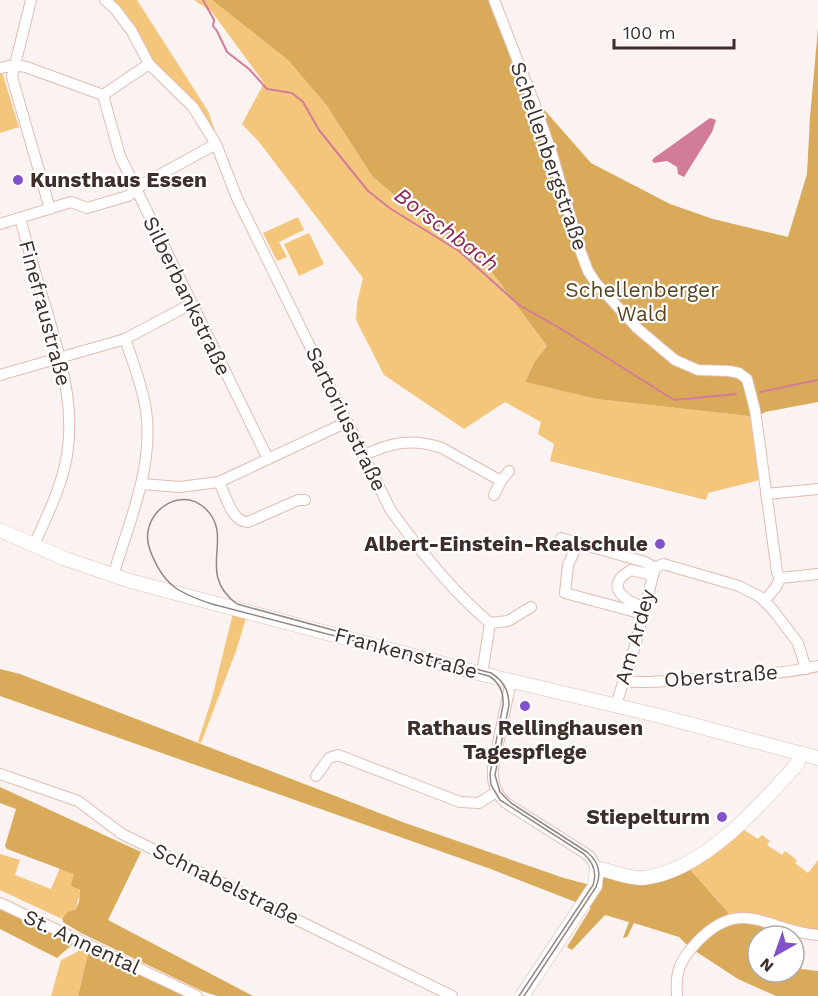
<svg xmlns="http://www.w3.org/2000/svg" width="818" height="996" viewBox="0 0 818 996" font-family="'Work Sans',sans-serif">
<style>
.green{fill:#f4c67b}
.forest{fill:#d9aa59}
.water{fill:#d37c99}
.lines{fill:none;stroke-linecap:round;stroke-linejoin:round}
.stream{stroke:#d37c99;stroke-width:2}
.minor-casing{stroke:#e2bcb0;stroke-width:12}
.major-casing{stroke:#e2bcb0;stroke-width:15}
.minor{stroke:#fff;stroke-width:10}
.major{stroke:#fff;stroke-width:14}
.tram{stroke:#948885;stroke-width:1.5}
.poi-dot{fill:#8352ca;stroke:#fff;stroke-width:2}
.labels{text-anchor:middle;stroke-width:4.5;stroke-linejoin:round;paint-order:stroke}
.street-label{font-size:21px;fill:#3d2e2a;stroke:#fff}
.poi-label{font-size:21px;font-weight:bold;fill:#3d2e2a;stroke:#fff;text-anchor:end}
.park-label{font-size:21px;fill:#584421;stroke:#fff}
.water-label{font-size:22px;font-style:italic;fill:#8d2651;stroke:#fff}
</style>
<rect width="100%" height="100%" fill="#fbf3f1"/>
<g class="green">
<path d="M108,0H137L208,111L215,131L210,133L154,65Z"/>
<path d="M194,0H212L288,60L327,106L372,176L435,230L485,263L547,346L535,361L525,382L596,399L757,417L764,479L708,493L706,500L550,461L554,444L538,434L541,422L505,402L464,429L384,375L356,320L357,303L363,278L259,142L242,124L264,83L212,12Z"/>
<path d="M2,72L19,127L0,133V73Z"/>
<path d="M298,217L304,230L279,242L287,257L277,261L263,233Z"/>
<path d="M309,233L324,264L299,276L284,244Z"/>
<path d="M234,609L248,612L236,651L201,743L198,742L212,698Z"/>
<path d="M741,828L758,839L762,835L770,841L767,845L782,855L785,851L797,860L795,863L808,873L818,860V934L731,918L726,910L686,865Z"/>
<path d="M0,854L20,860L15,875L51,889L60,868L74,873L80,893L75,910L60,918L0,890Z"/>
<path d="M89,949L78,996H51L61,960L79,951Z"/>
</g>
<g class="forest">
<path d="M212,0H495L540,105L591,163L670,204L713,219L788,237L807,174L810,117L818,28V402L765,412L757,417L596,399L525,382L535,361L547,346L485,263L435,230L372,176L327,106L288,60Z"/>
<path d="M0,669L20,674L405,823L564,878L594,886L596,870L626,877L686,865L726,910L731,918L690,948L679,937L634,923L627,937L623,938L629,922L605,915L572,950L567,947L591,908L488,868L0,696Z"/>
<path d="M0,787L141,852L108,920L253,996H217L202,991L81,933L63,922L62,918L69,911L75,910L79,902L80,890L71,886L74,874L7,849L5,846L16,809L0,803Z"/>
<path d="M0,907L75,942L57,958L0,929Z"/>
<path d="M731,919L798,933L794,949V936H758V972H794V968L818,971V996H776L738,979L692,949Z"/>
<path d="M89,949L190,996H78Z"/>
</g>
<path class="water" d="M710,118L716,120L712,132L684,177L678,174L677,167L667,161L654,163L652,161L654,158Z"/>
<g class="lines">
<g class="stream">
<path d="M203,0L214,20L213,26L217,31L227,52L249,69L267,89L292,93L303,102L319,130L368,191L391,209L459,251L519,305L558,327L674,400L736,394"/>
<path d="M760,392L818,380"/>
</g>
<g class="minor-casing">
<g id="minor">
<path d="M31,0L12,77L50,209"/>
<path d="M105,0L115,9L131,30L149,64L193,107L216,144L237,198L390,509C417,547 454,593 490,623"/>
<path d="M494,0L533,100L552,154L579,247L588,271L596,283L637,328L675,360L698,370L729,371L739,373L747,379L755,410L777,572L780,578L776,587L764,601"/>
<path d="M0,68L15,65L26,67L103,95L149,64"/>
<path d="M103,95L120,156L268,459"/>
<path d="M20,218C29,251 38,283 48,315C61,362 75,406 67,455C62,486 47,516 34,545"/>
<path d="M0,224L71,202L87,208L128,196L143,184L216,144"/>
<path d="M0,375L125,339L191,304"/>
<path d="M363,456C390,442 413,438 442,448L501,481L494,495"/>
<path d="M501,481L509,471"/>
<path d="M219,482C226,495 231,522 248,522L298,500H305"/>
<path d="M142,484L180,487L219,482L347,422"/>
<path d="M766,494L818,489"/>
<path d="M561,538L578,543"/>
<path d="M655,568L663,564L739,586L760,597L773,610L798,643L806,669"/>
<path d="M113,576C129,522 154,467 146,410C142,385 133,362 125,339"/>
<path d="M780,578L818,574"/>
<path d="M645,607C624,601 603,586 631,570L653,575"/>
<path d="M643,614L565,593L568,565L578,543L645,562L655,568"/>
<path d="M490,623L508,621L531,607"/>
<path d="M482,674L490,623"/>
<path d="M511,681L493,768C492,782 495,794 506,803L585,853L590,857L597,868"/>
<path d="M624,681C647,684 671,680 694,679C735,676 778,675 818,666"/>
<path d="M616,705L622,686L628,672L655,568"/>
<path d="M0,774L78,801L122,834L452,996"/>
<path d="M316,776L329,758L338,755L460,802L479,803L496,792"/>
<path d="M0,903L197,996"/>
<path d="M677,996C675,971 680,960 697,942C742,895 767,931 818,935"/>
</g>
</g>
<g class="major-casing">
<g id="major">
<path d="M0,530L63,558L130,581L482,674L656,715L818,758"/>
<path d="M522,996L595,886L597,868C612,871 628,879 643,878C702,872 760,806 797,764L801,753"/>
</g>
</g>
<use href="#minor" class="minor"/>
<use href="#major" class="major"/>
<path class="tram" d="M519,996L593,885C597,873 594,863 584,854L500,800L491,785L490,774L503,705C504,692 500,683 489,676L212,604C178,593 163,585 150,550C137,517 178,482 206,509C235,538 195,573 237,604L491,673C503,680 509,690 509,705L495,775L500,792L511,803L587,852C598,861 602,873 596,887L524,996"/>
</g>
<g class="poi-dot">
<circle cx="18" cy="180" r="6"/>
<circle cx="660" cy="544" r="6"/>
<circle cx="525" cy="706" r="6"/>
<circle cx="722" cy="817" r="6"/>
</g>
<g class="labels">
<g class="street-label">
<text transform="translate(549 156) rotate(71)" y="7">Schellenbergstraße</text>
<text transform="translate(187 296) rotate(64)" y="7">Silberbankstraße</text>
<text transform="translate(45 313) rotate(75)" y="7">Finefraustraße</text>
<text transform="translate(346 419) rotate(64)" y="7">Sartoriusstraße</text>
<text transform="translate(635 637) rotate(-74)" y="7">Am Ardey</text>
<text transform="translate(406 653) rotate(15)" y="7">Frankenstraße</text>
<text transform="translate(721 676) rotate(-4)" y="7">Oberstraße</text>
<text transform="translate(226 884) rotate(26)" y="7">Schnabelstraße</text>
<text transform="translate(82 942) rotate(25)" y="7">St. Annental</text>
</g>
<g class="poi-label">
<text x="30" y="187" text-anchor="start">Kunsthaus Essen</text>
<text x="648" y="551">Albert-Einstein-Realschule</text>
<text x="525" y="735" text-anchor="middle">Rathaus Rellinghausen<tspan x="525" dy="24">Tagespflege</tspan></text>
<text x="710" y="824">Stiepelturm</text>
</g>
<g class="park-label">
<text x="642" y="297">Schellenberger<tspan x="642" dy="24">Wald</tspan></text>
</g>
<g class="water-label">
<text transform="translate(447 229) rotate(37)" y="8">Borschbach</text>
</g>
</g>
<g transform="translate(776 954) rotate(220)"><circle r="28" fill="#ffffff" stroke="#b1abaa" stroke-width="1.5"/>
<path d="M0-4.5L10 22L0 15L-10 22Z" fill="#8352ca"/>
<text y="-9" font-size="16" font-weight="bold" text-anchor="middle" fill="#3d2e2a">N</text>
</g>
<path d="M614 39v9h120v-9" fill="none" stroke="#3d2e2a" stroke-width="3"/>
<text x="623" y="39" font-size="18" fill="#3d2e2a" stroke="#ffffff" stroke-width="4.5" paint-order="stroke">100 m</text>
</svg>
